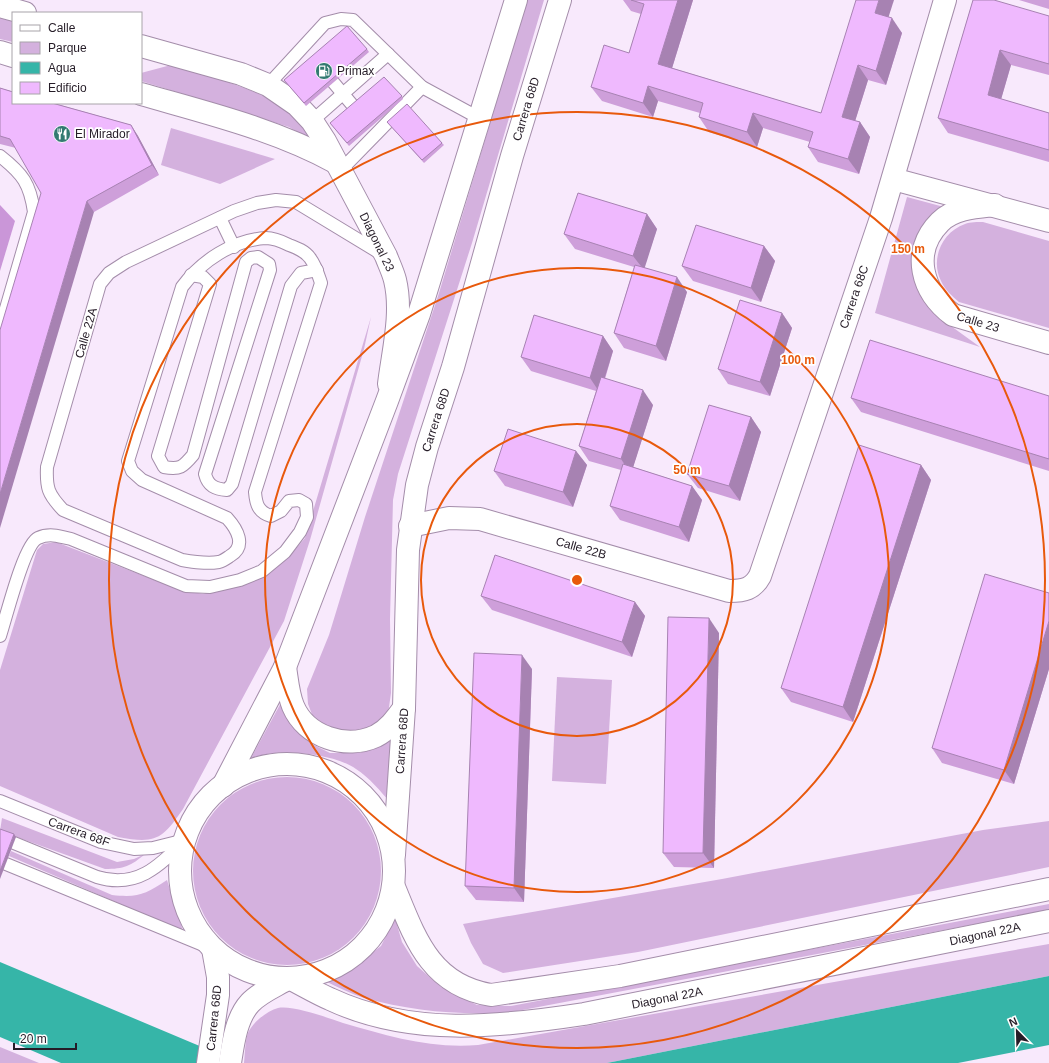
<svg xmlns="http://www.w3.org/2000/svg" width="1049" height="1063" viewBox="0 0 1049 1063" font-family="Helvetica,sans-serif">
<style>
.green{fill:#d4b1de}
.forest{fill:#ca96d8}
.water{fill:#36b5a8}
.lines{fill:none;stroke-linecap:round;stroke-linejoin:round}
.service-casing{stroke:#a48daa;stroke-width:14}
.minor-casing{stroke:#a48daa;stroke-width:24}
.tertiary-casing{stroke:#a48daa;stroke-width:24}
.secondary-casing{stroke:#a48daa;stroke-width:24}
.service{stroke:#fff;stroke-width:12}
.minor{stroke:#fff;stroke-width:22}
.tertiary{stroke:#fff;stroke-width:22}
.secondary{stroke:#fff;stroke-width:22}
.wall{fill:#ce9fda}
.shaded-wall{fill:#a782b2}
.building{fill:#efb9fe;stroke:#a782b2}
.ring{fill:none;stroke:#e8590c;stroke-width:2}
.labels{text-anchor:middle;stroke-width:3.5;stroke-linejoin:round;paint-order:stroke}
.poi-label{font-size:12px;fill:#251c27;stroke:#fff;text-anchor:start}
.street-label{font-size:12px;fill:#251c27;stroke:#fff}
.centre{fill:#e8590c;stroke:#fff;stroke-width:2}
.ring-label{font-size:12px;text-anchor:middle;font-weight:bold;fill:#e8590c;stroke:#fff;stroke-width:3.5;stroke-linejoin:round;paint-order:stroke}
</style>
<rect width="100%" height="100%" fill="#f8e9fc"/>
<g class="green">
<path d="M527,0H544L472,243L398,474L393,500L390,619L391,693L388,714L375,726L360,734H332L313,717L308,704L307,689L329,635L365,517L439,293Z"/>
<path d="M0,17L13,21V42L0,39Z"/>
<path d="M171,65C216,79 265,89 301,120C308,126 313,137 319,145L289,127L141,81V73Z"/>
<path d="M171,128L275,159L220,184L161,165Z"/>
<path d="M907,197L944,207C929,217 920,227 915,245L944,321L980,347L875,313Z"/>
<path d="M983,222L1049,241V328L959,302C952,296 945,290 941,281C930,259 942,232 965,224C970,222 978,222 983,222Z"/>
<path d="M371,317L364,349L310,540L284,621L183,809C162,840 155,844 118,837L0,786V670L37,550L43,544L56,542L175,588L203,594L243,583L278,566L292,553L305,538Z"/>
<path d="M557,677L612,680L606,784L552,781Z"/>
<path d="M283,699L310,743L330,753H360L379,742L393,730L391,803C380,791 370,778 356,769C338,756 297,751 275,753C267,753 259,756 251,758Z"/>
<circle cx="287" cy="871" r="94"/>
<path d="M2,818L117,862L134,859L145,854C131,866 124,869 105,869L0,831Z"/>
<path d="M1049,821V867L638,952L503,973L483,964L471,943L463,924L722,879L983,830Z"/>
<path d="M11,851L112,895C139,898 145,894 167,880L183,931L9,856Z"/>
<path d="M1049,904V910L512,1012C462,1016 412,1011 364,998C351,994 338,987 325,981L356,965L381,946L395,918L402,942L417,966L441,987L477,1005L511,1006Z"/>
<path d="M1049,944V976L607,1063H244C245,1054 245,1041 248,1033C253,1022 267,1011 278,1008C293,1005 328,1018 343,1023C388,1036 431,1049 478,1045Z"/>
<path d="M0,1047L39,1063H0Z"/>
</g>
<path class="forest" d="M0,205L15,221L0,271Z"/>
<g class="water">
<path d="M0,962L240,1063H61L0,1037Z"/>
<path d="M1049,976V1045L958,1063H607Z"/>
</g>
<g class="lines">
<g class="service-casing">
<g id="service">
<path d="M333,82L354,107"/>
<path d="M268,85L325,23L341,19L353,20L422,87L479,118"/>
<path d="M312,121L388,54"/>
<path d="M0,156C23,174 30,184 34,212L0,329"/>
<path d="M340,171L422,87"/>
<path d="M220,218L234,247"/>
<path d="M191,275L203,277L210,284L158,456L164,467C180,470 183,467 193,455L246,262L251,258L258,257L269,264L270,270L205,474C208,486 215,489 227,490L232,484L291,286L301,273L317,270"/>
<path d="M0,636C6,618 24,544 38,538C49,533 59,536 71,539L186,586L210,587L240,580L262,571L285,552L300,532L307,517L306,504L299,500L289,501L281,511L271,516C258,512 256,504 255,492L321,283C318,274 316,266 310,258C305,251 297,248 289,245C283,242 273,238 266,238C233,240 201,261 182,287L128,461L132,471L142,480L227,518C237,529 247,546 230,556C227,558 223,561 219,562C206,564 194,562 182,560L63,510C48,494 46,488 47,467L100,284L109,273L126,262L234,211L257,203L276,200L296,202L380,253"/>
<path d="M0,801L101,842L134,849L153,848L185,840"/>
<path d="M14,843L97,877C136,889 159,867 185,840"/>
<path d="M6,864L213,949"/>
</g>
</g>
<g class="minor-casing">
<g id="minor">
<path d="M893,179L1049,221"/>
<path d="M995,205C977,207 954,208 940,222C910,252 922,292 953,315L1049,343"/>
<path d="M410,526L449,518L480,519L729,591C744,591 753,589 760,576L881,218L945,0"/>
</g>
</g>
<g class="tertiary-casing">
<g id="tertiary">
<path d="M0,6L25,13"/>
<path d="M141,46L241,74L268,85L297,105L312,121L325,141L386,256C389,264 393,272 395,280C403,313 393,351 389,384"/>
<path d="M0,52L13,56"/>
<path d="M141,94C207,113 274,129 335,162"/>
<path d="M394,887C415,938 430,985 491,995L620,976L1049,889"/>
<path d="M289,978C303,985 316,993 330,999C411,1037 499,1027 584,1014L1049,921"/>
</g>
</g>
<g class="secondary-casing">
<g id="secondary">
<path d="M285,667C287,679 288,694 293,706C306,737 346,750 376,736C388,730 396,719 404,708"/>
<circle cx="287" cy="871" r="107"/>
<path d="M223,786L285,667L387,401L419,314L516,0"/>
<path d="M394,855L404,708L408,550L417,485L427,447L453,367L512,156L560,0"/>
<path d="M208,1063L218,995V977L213,949"/>
<path d="M230,1063C233,1044 236,1018 250,1003C260,992 276,986 289,978"/>
</g>
</g>
<use href="#service" class="service"/>
<use href="#minor" class="minor"/>
<use href="#tertiary" class="tertiary"/>
<use href="#secondary" class="secondary"/>
</g>
<g class="wall">
<path d="M623,0H693L672,68L821,113L888,17L902,33L886,85L868,80L855,121L860,122L870,137L859,174L818,162L808,147L810,142L763,128L757,147L709,132L699,117L700,113L658,101L653,117L602,101L591,87L629,53L641,14L631,11Z"/>
<path d="M973,0L1049,16V75L1011,65L1001,99L1049,113V162L948,133L938,118Z"/>
<path d="M1019,0H1049V9Z"/>
<path d="M367,49L369,52L306,106L284,80Z"/>
<path d="M0,88L131,125L138,136L159,175L94,212L16,148L0,144Z"/>
<path d="M402,96L403,99L349,146L330,123Z"/>
<path d="M387,122L442,143L444,145L424,163Z"/>
<path d="M647,214L657,229L644,267L687,292L666,361L624,348L614,333L634,267L575,249L564,234Z"/>
<path d="M764,246L775,261L761,302L693,281L682,266Z"/>
<path d="M782,313L792,328L770,396L728,384L718,369Z"/>
<path d="M603,336L613,351L605,379L653,405L633,467L692,486L702,500L689,542L620,520L610,506L621,470L589,461L579,446L596,391L531,371L521,357Z"/>
<path d="M1049,396V471L861,412L851,398Z"/>
<path d="M751,417L761,432L740,501L698,488L687,474Z"/>
<path d="M576,451L587,465L573,507L505,486L494,471Z"/>
<path d="M921,465L931,480L853,722L791,702L781,688Z"/>
<path d="M1049,593V669L1014,784L942,763L932,748Z"/>
<path d="M481,596L635,602L645,616L632,657L492,610Z"/>
<path d="M719,633L714,868L674,867L663,853Z"/>
<path d="M532,669L524,902L476,900L465,886Z"/>
</g>
<g class="shaded-wall">
<path d="M678,0H693L669,78L658,64Z"/>
<path d="M879,0H894L885,28L875,13Z"/>
<path d="M892,18L902,33L886,85L876,71Z"/>
<path d="M1000,50L1011,65L998,110L988,95Z"/>
<path d="M858,65L868,80L852,131L842,117Z"/>
<path d="M648,86L658,101L653,117L643,103Z"/>
<path d="M753,113L763,128L757,147L747,132Z"/>
<path d="M860,122L870,137L859,174L848,159Z"/>
<path d="M131,125L138,136L159,175L152,165Z"/>
<path d="M87,201L94,212L0,528V494Z"/>
<path d="M647,214L657,229L644,270L633,256Z"/>
<path d="M764,246L775,261L761,302L751,288Z"/>
<path d="M677,277L687,292L666,361L656,346Z"/>
<path d="M782,313L792,328L770,396L760,382Z"/>
<path d="M603,336L613,351L600,393L590,378Z"/>
<path d="M643,390L653,405L631,474L621,459Z"/>
<path d="M751,417L761,432L740,501L729,486Z"/>
<path d="M576,451L587,465L573,507L563,492Z"/>
<path d="M921,465L931,480L853,722L843,707Z"/>
<path d="M692,486L702,500L689,542L679,527Z"/>
<path d="M635,602L645,616L632,657L622,642Z"/>
<path d="M709,618L719,633L714,868L703,853Z"/>
<path d="M1049,621V669L1014,784L1004,770Z"/>
<path d="M522,655L532,669L524,902L514,888Z"/>
<path d="M14,834L16,837L0,879V871Z"/>
</g>
<g class="building">
<path d="M631,0H678L658,64L821,113L856,0H879L875,13L892,18L876,71L858,65L842,117L860,122L848,159L808,147L813,132L753,113L747,132L699,117L703,103L648,86L643,103L591,87L604,45L629,53L644,4Z"/>
<path d="M973,0H994L1049,16V64L1000,50L988,95L1049,113V150L938,118Z"/>
<path d="M347,26L367,49L304,103L284,80Z"/>
<path d="M384,77L402,96L347,143L330,123Z"/>
<path d="M0,88L13,92V103H52L131,125L152,165L87,201L0,494V330L41,193L10,139L0,136Z"/>
<path d="M407,104L442,143L422,160L387,122Z"/>
<path d="M578,193L647,214L633,256L564,234Z"/>
<path d="M696,225L764,246L751,288L682,266Z"/>
<path d="M635,265L677,277L656,346L614,333Z"/>
<path d="M740,300L782,313L760,382L718,369Z"/>
<path d="M534,315L603,336L590,378L521,357Z"/>
<path d="M870,340L1049,396V459L851,398Z"/>
<path d="M601,377L643,390L621,459L579,446Z"/>
<path d="M709,405L751,417L729,486L687,474Z"/>
<path d="M508,429L576,451L563,492L494,471Z"/>
<path d="M859,445L921,465L843,707L781,688Z"/>
<path d="M623,464L692,486L679,527L610,506Z"/>
<path d="M495,555L635,602L622,642L481,596Z"/>
<path d="M985,574L1049,593V621L1004,770L932,748Z"/>
<path d="M668,617L709,618L703,853H663Z"/>
<path d="M474,653L522,655L514,888L465,886Z"/>
<path d="M0,829L14,834L0,871Z"/>
</g>
<g class="ring">
<circle cx="577" cy="580" r="156"/>
<circle cx="577" cy="580" r="312"/>
<circle cx="577" cy="580" r="468"/>
</g>
<defs>
<g id="fuel-disc" transform="scale(0.9)"><circle r="9.5" fill="#337a72" stroke="#fff"/><path d="M-5.5-6h7V0h2V4h1.3V-2.5L3-4.5l.8-.8L6-3V5H2.5V1h-1V6h-7ZM-4.2-4.7v3.2H.2V-4.7Z" fill="#fff"/></g>
<g id="restaurant-disc" transform="scale(0.9)"><circle r="9.5" fill="#337a72" stroke="#fff"/><path d="M-5-6h1v4h1v-4h1v4h1v-4h1v5L-1.5 .5V6h-2V.5L-5-1ZM5-6V6H3V1.5H1.5Q1.5-4 5-6Z" fill="#fff"/></g>
</defs>
<g fill-rule="evenodd">
<use href="#fuel-disc" x="324" y="71"/>
<use href="#restaurant-disc" x="62" y="134"/>
</g>
<g class="labels">
<g class="poi-label">
<text x="337" y="75">Primax</text>
<text x="75" y="138">El Mirador</text>
</g>
<g class="street-label">
<text transform="translate(526 109) rotate(-73)" y="4">Carrera 68D</text>
<text transform="translate(377 242) rotate(64)" y="4">Diagonal 23</text>
<text transform="translate(854 297) rotate(-71)" y="4">Carrera 68C</text>
<text transform="translate(978 322) rotate(17)" y="4">Calle 23</text>
<text transform="translate(86 333) rotate(-74)" y="4">Calle 22A</text>
<text transform="translate(436 420) rotate(-72)" y="4">Carrera 68D</text>
<text transform="translate(581 548) rotate(16)" y="4">Calle 22B</text>
<text transform="translate(402 741) rotate(-86)" y="4">Carrera 68D</text>
<text transform="translate(79 832) rotate(20)" y="4">Carrera 68F</text>
<text transform="translate(985 934) rotate(-12)" y="4">Diagonal 22A</text>
<text transform="translate(667 998) rotate(-11)" y="4">Diagonal 22A</text>
<text transform="translate(214 1018) rotate(-84)" y="4">Carrera 68D</text>
</g>
</g>
<circle cx="577" cy="580" r="6" class="centre"/>
<g class="ring-label">
<text x="908" y="253">150 m</text>
<text x="798" y="364">100 m</text>
<text x="687" y="474">50 m</text>
</g>
<rect x="12" y="12" width="130" height="92" fill="#ffffff" stroke="#a8a4a9"/>
<rect x="20" y="25" width="20" height="6" fill="#ffffff" stroke="#a8a4a9"/>
<text x="48" y="32" font-size="12" fill="#251c27">Calle</text>
<rect x="20" y="42" width="20" height="12" fill="#d4b1de" stroke="#a8a4a9"/>
<text x="48" y="52" font-size="12" fill="#251c27">Parque</text>
<rect x="20" y="62" width="20" height="12" fill="#36b5a8" stroke="#a8a4a9"/>
<text x="48" y="72" font-size="12" fill="#251c27">Agua</text>
<rect x="20" y="82" width="20" height="12" fill="#efb9fe" stroke="#a8a4a9"/>
<text x="48" y="92" font-size="12" fill="#251c27">Edificio</text>
<g transform="translate(1017 1031) rotate(337)" stroke="#ffffff" stroke-width="3" paint-order="stroke">
<path d="M0-3L7 15L0 10L-7 15Z" fill="#251c27"/>
<text y="-6" font-size="11" font-weight="bold" text-anchor="middle" fill="#251c27">N</text>
</g>
<path d="M14 1043v6h62v-6" fill="none" stroke="#251c27" stroke-width="2"/>
<text x="20" y="1043" font-size="12" fill="#251c27" stroke="#ffffff" stroke-width="3" paint-order="stroke">20 m</text>
</svg>
